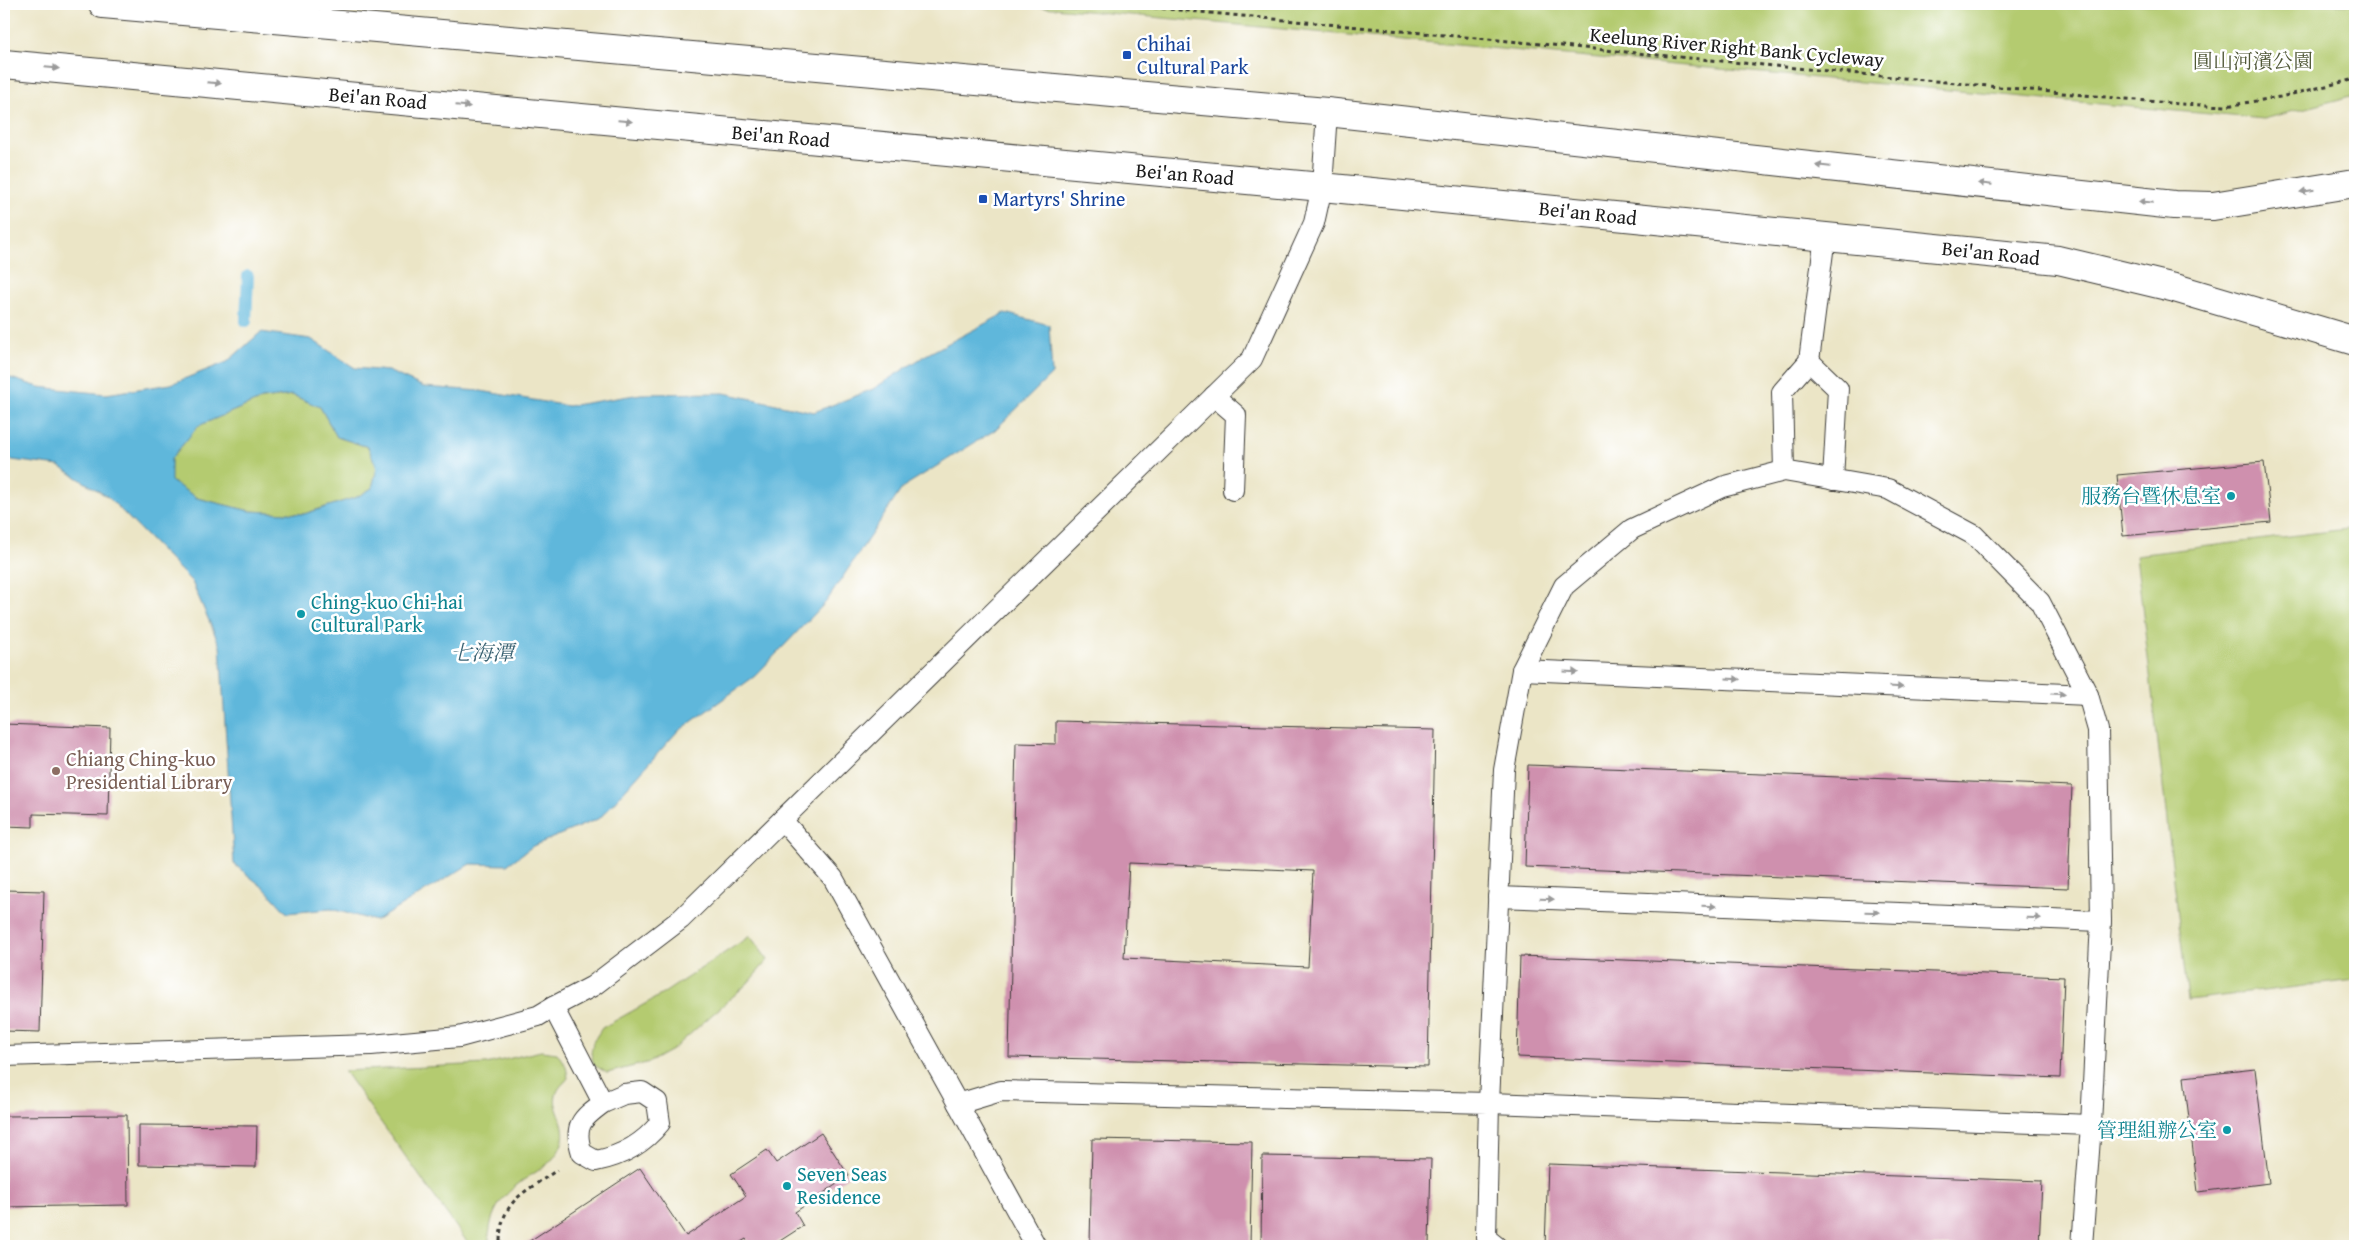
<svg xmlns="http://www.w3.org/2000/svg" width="2359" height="1250" viewBox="0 0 2359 1250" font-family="'Gentium Book Plus','Noto Serif TC',serif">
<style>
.green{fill:#b4cb70;stroke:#687446}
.water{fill:#5eb7db;stroke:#3d6a7c;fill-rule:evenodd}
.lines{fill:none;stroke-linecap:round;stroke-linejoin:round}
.stream{stroke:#5eb7db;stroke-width:12}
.building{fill:#cf90ae;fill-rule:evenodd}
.lane-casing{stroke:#3b3a36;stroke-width:22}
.secondary-casing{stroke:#3b3a36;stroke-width:30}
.path{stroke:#3b3a36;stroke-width:3;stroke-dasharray:4 4;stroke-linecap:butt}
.lane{stroke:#fff;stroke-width:20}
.secondary{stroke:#fff;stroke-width:28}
.oneway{fill:#999}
.transit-dot{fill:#1a4fb4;stroke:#fff;stroke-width:2}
.culture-dot{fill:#0f9aa8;stroke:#fff;stroke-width:2}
.education-dot{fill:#8d6e63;stroke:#fff;stroke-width:2}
.labels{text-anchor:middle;stroke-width:5;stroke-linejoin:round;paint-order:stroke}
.transit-label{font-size:20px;fill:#164399;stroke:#fff;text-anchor:start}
.street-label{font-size:20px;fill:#1c1c1c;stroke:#fff}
.park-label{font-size:20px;fill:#515939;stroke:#fff}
.culture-label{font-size:20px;fill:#0d838f;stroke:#fff;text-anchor:end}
.education-label{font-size:20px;fill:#785e54;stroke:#fff;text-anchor:start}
.water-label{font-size:21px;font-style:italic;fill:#3a6272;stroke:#fff}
</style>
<rect width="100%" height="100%" fill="#fff"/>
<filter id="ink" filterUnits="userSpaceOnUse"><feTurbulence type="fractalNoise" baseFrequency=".02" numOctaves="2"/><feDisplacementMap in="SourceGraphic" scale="10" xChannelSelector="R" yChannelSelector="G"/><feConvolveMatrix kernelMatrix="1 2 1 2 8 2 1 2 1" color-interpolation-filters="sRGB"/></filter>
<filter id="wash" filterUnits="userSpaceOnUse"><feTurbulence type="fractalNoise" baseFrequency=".0096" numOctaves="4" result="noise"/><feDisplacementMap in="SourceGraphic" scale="20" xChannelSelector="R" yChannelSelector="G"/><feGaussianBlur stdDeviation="1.12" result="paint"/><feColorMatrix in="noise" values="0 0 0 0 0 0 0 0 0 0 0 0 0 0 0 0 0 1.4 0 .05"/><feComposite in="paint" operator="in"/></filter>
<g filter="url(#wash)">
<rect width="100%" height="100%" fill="#ebe5c6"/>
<g class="green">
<path d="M1010,4H2355V95L2264,119Z"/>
<path d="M292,395L320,407L337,437L368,447L377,468L372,488L357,497L304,514L250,511L197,498L170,481L171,459L198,426L262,399Z"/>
<path d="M2355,528V980L2188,1000L2136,555Z"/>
<path d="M750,936L768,960L747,984L672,1050L650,1062L607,1073L594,1065L591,1053L593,1042L602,1028L661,995Z"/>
<path d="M541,1051L557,1053L566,1066L568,1078C565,1082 560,1086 558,1090C547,1110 575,1124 558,1152C550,1165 537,1171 525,1179C499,1197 488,1215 489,1246H470L344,1071L486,1064Z"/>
</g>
<path class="water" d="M1005,313L1049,325L1052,374L995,430L903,487L826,602L755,676L676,733L600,818L533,846L507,865L470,864L376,921L331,909L287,913L265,889L234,864L220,646L192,582L108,497L59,466L4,459V376L39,387L106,394L171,384L227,362L261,332L311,339L355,368L388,371L424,387L481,391L568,406L641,394L724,393L814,412L873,389L926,355ZM292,395L320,407L337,437L368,447L377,468L372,488L357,497L304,514L250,511L197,498L171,481V459L198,426L262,399Z"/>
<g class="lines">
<path class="stream" d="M246,321L248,276"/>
</g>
<g id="blocks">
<g class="building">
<path d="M2264,462L2271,522L2123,536L2117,475Z"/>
<path d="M1056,721L1435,730L1428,1067L1009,1057L1016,743L1056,744ZM1129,863L1313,871L1308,967L1124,958Z"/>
<path d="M4,724L110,728L108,816L33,814V827L4,826Z"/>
<path d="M1528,765L2072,786L2068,888L1525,867Z"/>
<path d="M4,890L44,891L40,1032L4,1031Z"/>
<path d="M1520,956L2064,977L2060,1078L1517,1057Z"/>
<path d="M2255,1069L2269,1183L2198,1192L2184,1077Z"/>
<path d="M127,1115L128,1205L4,1207V1116Z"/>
<path d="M139,1125L257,1126L256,1167L139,1165Z"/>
<path d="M821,1133L849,1176L795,1212L803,1226L772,1246H751L746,1239L734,1246H522L640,1168L686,1236L746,1196L731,1174L767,1150L776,1163Z"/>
<path d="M1092,1139L1252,1142L1250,1246H1090Z"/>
<path d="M1262,1156L1431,1159L1429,1246H1261Z"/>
<path d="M1548,1164L2042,1181L2039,1246H1545Z"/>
</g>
</g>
</g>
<g filter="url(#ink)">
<use href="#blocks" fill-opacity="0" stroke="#3b3a36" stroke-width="1"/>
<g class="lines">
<g class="lane-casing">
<g id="lane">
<path d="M1809,361L1838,389L1833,480"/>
<path d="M1214,396L1236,415L1233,490"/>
<path d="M1784,471L1888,489L1974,535L2040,602L2088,695L2098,730L2101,921L2091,1125L1489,1103L1504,770L1522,670L1564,586L1632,529L1722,487Z"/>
<path d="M1784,471L1782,392L1809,361L1825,236"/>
<path d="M1522,670L2088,695"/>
<path d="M782,820L833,878L958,1104L1001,1091L1489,1103L1486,1238L1496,1246"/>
<path d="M1498,897L2101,921"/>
<path d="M553,1007L603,1103C581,1119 573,1126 582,1153L596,1161C622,1156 644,1143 660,1123L657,1102L642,1092L624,1094L603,1103"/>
<path d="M4,1056L371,1045L459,1037L538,1016L553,1007L593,986L681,919L1252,359L1314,223L1322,187L1327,112"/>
<path d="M958,1104L1036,1246"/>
<path d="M2082,1246L2091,1125"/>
</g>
</g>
<g class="secondary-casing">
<g id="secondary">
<path d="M103,4L1327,112L2174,205L2213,206L2355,183"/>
<path d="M4,64L1322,187L2058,260L2175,288L2355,341"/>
</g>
</g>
<g class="path">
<path d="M1114,4L2180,104L2226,106L2280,97L2355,79"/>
<path d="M500,1241C501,1199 526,1192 557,1170"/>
</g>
<use href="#lane" class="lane"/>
<use href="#secondary" class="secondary"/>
</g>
<defs><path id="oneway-solid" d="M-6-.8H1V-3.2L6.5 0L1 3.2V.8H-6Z" transform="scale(1.25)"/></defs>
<g class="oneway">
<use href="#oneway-solid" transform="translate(52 68) rotate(5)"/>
<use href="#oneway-solid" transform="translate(214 83) rotate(5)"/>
<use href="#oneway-solid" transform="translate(463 106) rotate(5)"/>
<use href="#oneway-solid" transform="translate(625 121) rotate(5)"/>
<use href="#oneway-solid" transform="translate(1823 166) rotate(-174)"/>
<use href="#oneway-solid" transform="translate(1985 184) rotate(-174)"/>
<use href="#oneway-solid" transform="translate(2307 191) rotate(171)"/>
<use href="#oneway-solid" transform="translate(2146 202) rotate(-174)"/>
<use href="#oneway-solid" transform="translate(1571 672) rotate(3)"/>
<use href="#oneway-solid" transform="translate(1733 679) rotate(3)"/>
<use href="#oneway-solid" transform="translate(1896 687) rotate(3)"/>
<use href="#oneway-solid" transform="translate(2058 694) rotate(3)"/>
<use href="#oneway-solid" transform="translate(1547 899) rotate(2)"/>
<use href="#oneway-solid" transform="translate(1709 906) rotate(2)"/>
<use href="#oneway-solid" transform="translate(1872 912) rotate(2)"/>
<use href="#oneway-solid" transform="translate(2034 918) rotate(2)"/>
</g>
</g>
<g class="transit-dot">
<rect x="1122" y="50" width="10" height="10" rx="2.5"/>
<rect x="978" y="194" width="10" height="10" rx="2.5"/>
</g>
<g class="culture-dot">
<circle cx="2231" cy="496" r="5"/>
<circle cx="301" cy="614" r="5"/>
<circle cx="2227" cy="1130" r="5"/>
<circle cx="787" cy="1186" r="5"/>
</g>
<circle class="education-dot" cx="56" cy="771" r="5"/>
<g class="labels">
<g class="transit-label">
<text x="1137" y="51">Chihai<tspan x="1137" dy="23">Cultural Park</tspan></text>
<text x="993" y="206">Martyrs' Shrine</text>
</g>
<g class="street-label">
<text transform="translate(1737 47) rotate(5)" y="7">Keelung River Right Bank Cycleway</text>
<text transform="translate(378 98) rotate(5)" y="7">Bei'an Road</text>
<text transform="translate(781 136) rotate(5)" y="7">Bei'an Road</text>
<text transform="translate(1185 174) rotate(5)" y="7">Bei'an Road</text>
<text transform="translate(1588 213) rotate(6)" y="7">Bei'an Road</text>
<text transform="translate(1991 253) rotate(6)" y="7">Bei'an Road</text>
</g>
<g class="park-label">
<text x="2253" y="68">圓山河濱公園</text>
</g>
<g class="culture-label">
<text x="2221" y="503">服務台暨休息室</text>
<text x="311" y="609" text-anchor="start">Ching-kuo Chi-hai<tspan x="311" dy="23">Cultural Park</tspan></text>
<text x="2217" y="1137">管理組辦公室</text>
<text x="797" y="1181" text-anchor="start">Seven Seas<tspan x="797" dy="23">Residence</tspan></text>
</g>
<g class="education-label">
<text x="66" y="766">Chiang Ching-kuo<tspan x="66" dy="23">Presidential Library</tspan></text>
</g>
<g class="water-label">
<text x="482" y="660">七海潭</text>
</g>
</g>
<rect width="2359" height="1250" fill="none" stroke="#fff" stroke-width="20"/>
</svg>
